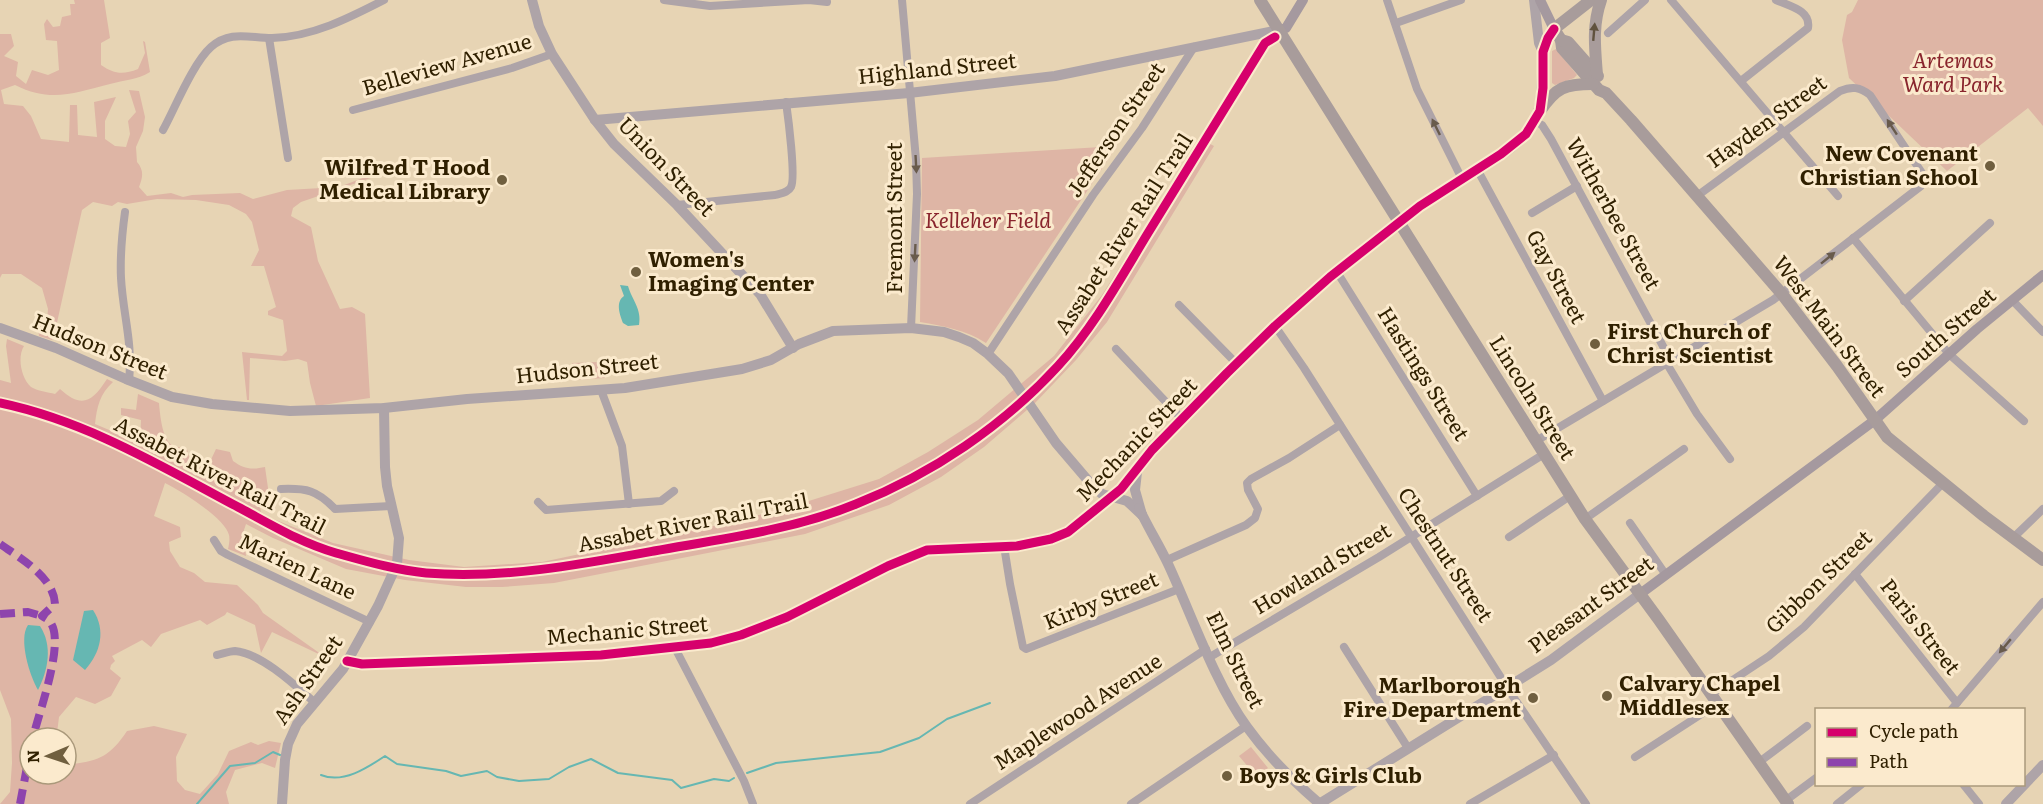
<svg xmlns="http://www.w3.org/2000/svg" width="2043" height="804" viewBox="0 0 2043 804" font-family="Literata,serif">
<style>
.green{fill:#deb5a5}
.water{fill:#66b7b2}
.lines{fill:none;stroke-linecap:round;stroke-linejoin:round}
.stream{stroke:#66b7b2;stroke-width:2}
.minor{stroke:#aea4a8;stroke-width:8}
.tertiary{stroke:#aea4a8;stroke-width:10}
.secondary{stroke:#a5999f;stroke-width:10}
.primary{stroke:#a89c9b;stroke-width:12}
.quiet{stroke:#8e44ad;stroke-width:8;stroke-dasharray:15 8;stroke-linecap:butt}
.cycleway-casing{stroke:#fbeacd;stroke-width:13}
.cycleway{stroke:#d6006c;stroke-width:9}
.oneway{fill:#60523e}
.oneway2{fill:#695b4c}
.poi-dot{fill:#705f3f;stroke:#fbeacd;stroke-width:2}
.labels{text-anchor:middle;stroke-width:6;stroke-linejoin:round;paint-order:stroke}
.park-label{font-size:21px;font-style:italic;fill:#89252d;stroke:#fbeacd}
.street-label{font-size:21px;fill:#302000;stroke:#fbeacd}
.poi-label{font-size:21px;font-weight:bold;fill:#302000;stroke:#fbeacd;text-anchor:start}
</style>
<rect width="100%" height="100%" fill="#e7d4b4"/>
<g class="green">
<path d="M74,0H104L110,38L101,43V65C114,74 123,75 138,69L145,53L143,41L145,42L150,72C137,80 124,80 110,84C74,93 51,103 15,85L1,90L4,104L23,106L31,116L41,139L69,142L70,105H77L78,135L97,137L94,102L116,97L105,121V139L115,146L126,147L130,134L128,121L136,112L129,90L139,91L145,117L143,131L136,147L137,162C144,170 143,177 139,187L147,196L171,193L183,197L192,195L240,193L253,199L287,190L339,187L392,167L394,170L301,202L293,208L291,216L311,227L318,261L340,309L352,307L365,314L370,398L316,406L310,383L307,362L298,359L285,361L250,358L249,400H247L242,352L282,356L287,351L283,320L268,315V311L276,307L264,266H251L259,250L252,222L246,214L229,205L196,200L157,199L127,204L118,202L112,206L93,202L82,210L54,336L52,340L39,336L38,324L47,320L48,309L42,288L21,274H2L0,278V34H11L14,46L4,56L18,62L16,76L26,84L32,70L48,75L59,70L57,41L46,40L44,24L47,19L53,27L60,26L62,17L71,15L70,4H75Z"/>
<path d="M1858,0H2043V126L2028,108L1947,171L1849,78L1842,40L1847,15L1852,12Z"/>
<path d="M1556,49L1577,75L1574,78L1555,85L1552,83V51Z"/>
<path d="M1201,139L1214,146L1107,322L1076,360L1035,403L984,447L941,477L889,505L805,534L554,583L502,587H466L405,580L346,569L273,538L246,524L243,533L246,556L228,549C229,545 230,539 229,535C225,518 181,491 165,483L154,516L180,527L181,537L169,542L170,551L180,567L194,573L205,582L237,585L258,605L263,613L325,657L272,632L261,653L255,625L227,612L225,615L207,625L200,620L161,634L151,647L142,640L112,656L115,661L111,665L110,669L121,678L111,696L95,704L76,697L59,717L57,733L50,738H30V774H66V765C98,761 109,758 127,731L154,726L187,734L176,757L177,781L185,790L200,794L218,774L229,751L251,742L258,745L269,741L281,743L275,768L262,763L235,770L226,792L229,804H0L10,792L12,763L11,719L0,690V380L11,383L6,346L7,339L24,346C17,357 21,378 31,387C37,391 48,392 55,394L60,389C82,409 92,402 107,379L113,382C100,394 97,406 95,424L140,443L141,420L121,415V408L136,410L138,394L159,403C160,414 162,439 172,445C176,447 183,448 187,449L189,457L198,467L207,468L216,449L230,452L233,461C244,469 251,470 265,467L270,502L260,507L261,512L271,518L333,543L409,560L464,567L542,562L713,526L780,510L879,479L928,452L978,420L1054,356L1102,295Z"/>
<path d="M1117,146L986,343C966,330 944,326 920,322L922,158Z"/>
<path d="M599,362V370H604L605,378L573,380L572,363Z"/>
<path d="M1251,747L1268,768L1259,775L1257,774L1255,775L1239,756Z"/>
</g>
<g class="water">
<path d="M620,285L628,286C632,300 642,309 639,325L628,326L623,323C620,315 615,302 624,296Z"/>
<path d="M93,610C106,630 101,652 85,670L73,660L84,611Z"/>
<path d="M28,625L40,626C53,646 48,670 38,690C30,677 18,639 28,625Z"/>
</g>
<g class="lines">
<g class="stream">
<path d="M747,773L776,763L880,752L919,738L947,719L990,703"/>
<path d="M321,775C343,784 367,768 385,756L397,764L446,771L461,776L487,771L497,777L519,781L549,779L569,767L591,759L618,773L672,780L681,788L714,779L729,781L734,778"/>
<path d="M197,804L230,766L255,763L273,752L280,755"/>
</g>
<g class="minor">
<path d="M664,0L710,6L809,0L827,2"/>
<path d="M902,0L916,160L917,194L911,328"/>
<path d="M1387,0L1417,89L1462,179"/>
<path d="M1671,0L1838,196"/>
<path d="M1396,23L1461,0"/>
<path d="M1608,33L1645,0"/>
<path d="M269,38L288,158"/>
<path d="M1741,81L1808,28C1811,10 1789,6 1776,0"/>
<path d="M353,110L512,68L552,54"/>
<path d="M1534,121L1542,125L1551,139L1671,361"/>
<path d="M163,130C175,108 193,63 211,47C230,30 249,38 272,38C312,37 349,18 384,0"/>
<path d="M1477,169L1603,401"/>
<path d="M677,205L775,195C781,193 788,193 791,187C796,178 788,116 786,102"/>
<path d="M125,212C122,234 120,256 121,278C123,315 133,342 129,381"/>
<path d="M1532,213L1577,186"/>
<path d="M1853,238L1949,354L2024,421"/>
<path d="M1337,272L1477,496"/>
<path d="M2012,300L2043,332"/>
<path d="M1904,301L1990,223"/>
<path d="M1179,305L1237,364"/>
<path d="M1275,326L1304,368L1512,695L1586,804"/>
<path d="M1116,349L1182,419"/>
<path d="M988,354L1093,195L1142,128L1194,47"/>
<path d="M1667,364L1697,414L1730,459"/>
<path d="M601,390L622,446L629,504"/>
<path d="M1536,441L1773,300L1921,186L1924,176L1870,95C1860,87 1852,86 1840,91L1697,196"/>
<path d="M281,489C306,488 317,490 335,509L391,506"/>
<path d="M538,502L546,510L661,501L674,491"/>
<path d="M1585,519L1684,449"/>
<path d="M1630,523L1666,575"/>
<path d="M1509,537L1570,496"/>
<path d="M2013,538L2043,509"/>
<path d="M214,540L221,551L228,555L370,622"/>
<path d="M1004,546L1010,584L1023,647L1026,649L1179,589"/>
<path d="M1167,560L1246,525L1255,518L1258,509L1248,490L1247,483L1251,479L1289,458L1340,425"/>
<path d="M1855,574L1957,703"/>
<path d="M1344,647L1408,748"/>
<path d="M675,648L744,781L753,804"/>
<path d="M217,655C222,654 230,651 235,651C261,653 296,686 314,702"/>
<path d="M1210,657L1379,557L1544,454"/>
<path d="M347,661L362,664L601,655L711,643L741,635L787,617L888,566L927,550L1017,546L1051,539L1068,532L1081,523L1110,497"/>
<path d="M1710,695L1769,656L1804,627L1943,483"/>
<path d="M1951,710L2043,602"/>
<path d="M1635,757L1717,704"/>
<path d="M1758,763L1807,726"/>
<path d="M1963,784L1979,804"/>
<path d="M1785,801L1816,778"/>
<path d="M970,804L1206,649"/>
<path d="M1131,804L1246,726"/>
<path d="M1470,804L1554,755"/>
<path d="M1837,804L1862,784"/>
</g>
<g class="tertiary">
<path d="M532,0L539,26L552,54L595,120L614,144L677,205L760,294L793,348"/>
<path d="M1534,0L1539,43L1543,52"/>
<path d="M595,120L909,93L1055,76L1279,30"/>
<path d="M0,328L56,348L126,379L172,397L212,404L290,411L384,408L467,399L625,388L742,369L771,360L799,344L833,331L911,328L944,332L959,337L973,343L988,354L1008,373L1056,443L1091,484L1102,494L1127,501L1142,515"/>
<path d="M1137,472L1135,490L1142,515"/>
<path d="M1110,497C1132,483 1147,455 1165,437C1218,383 1271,329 1328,279C1364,248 1403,217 1443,191C1469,174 1505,157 1525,135C1555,102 1530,61 1554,29"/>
<path d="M1139,508C1148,528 1160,546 1169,566C1192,616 1215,683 1247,727C1268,756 1293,781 1320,804"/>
<path d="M282,804L285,760L288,744L297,724L343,669L378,606L397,564L399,538L387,486L385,467L384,408"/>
<path d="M1319,804L1551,660L1640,594"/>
<path d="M2006,804L2043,765"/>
</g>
<g class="secondary">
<path d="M1540,0L1554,29"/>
<path d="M1279,30L1286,28L1303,0"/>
<path d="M1640,594L1875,420L1977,329L2043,275"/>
</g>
<g class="primary">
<path d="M1260,0L1585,519L1659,620L1788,804"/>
<path d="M1591,0L1554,29L1561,40L1562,48L1599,90L1606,93L1631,120L1782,294L1837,366L1887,437L1984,516L2043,560"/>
<path d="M1561,40L1568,42L1598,76"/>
<path d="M1597,75C1595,48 1592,26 1601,0"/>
<path d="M1540,111C1556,87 1565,84 1593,84"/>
</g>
<g class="quiet">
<path d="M0,544C20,558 54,577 55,604L42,616C45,618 48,619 50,622C66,642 38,714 33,738"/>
<path d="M0,614L28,612L42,616"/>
<path d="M20,804L30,751"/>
</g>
<g class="cycleway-casing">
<g id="cycleway">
<path d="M0,403C86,421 161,466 238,507C270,524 301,543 336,553C365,561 395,570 426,573C503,579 578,565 654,551C721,539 793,530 856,504C932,474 1003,426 1058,366C1094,327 1120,279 1148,233C1187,170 1226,106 1265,43L1275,37"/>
<path d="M347,661L362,664L601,655L711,643L741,635L787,617L888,566L927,550L1017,546L1051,539L1068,532L1121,489L1152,450L1227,373L1275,326L1330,277L1420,206L1501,154L1526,134L1540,111L1543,88V52L1548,38L1554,29"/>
</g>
</g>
<use href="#cycleway" class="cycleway"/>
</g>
<defs><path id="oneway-solid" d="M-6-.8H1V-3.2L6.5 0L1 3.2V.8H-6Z" transform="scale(1.5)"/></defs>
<use class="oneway" href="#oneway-solid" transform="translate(1594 32) rotate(-85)"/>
<g class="oneway2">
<use href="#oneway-solid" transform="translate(1436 127) rotate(-116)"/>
<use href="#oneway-solid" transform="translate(1892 127) rotate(-123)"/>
<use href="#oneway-solid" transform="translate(916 164) rotate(87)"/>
<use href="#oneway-solid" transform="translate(915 253) rotate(93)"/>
<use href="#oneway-solid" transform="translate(1828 258) rotate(-39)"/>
<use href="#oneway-solid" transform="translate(2005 646) rotate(130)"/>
</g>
<g class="poi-dot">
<circle cx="1990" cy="166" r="6"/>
<circle cx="502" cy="180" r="6"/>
<circle cx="636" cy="272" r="6"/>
<circle cx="1595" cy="344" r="6"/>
<circle cx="1607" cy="696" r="6"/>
<circle cx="1533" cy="698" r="6"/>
<circle cx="1227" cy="776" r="6"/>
</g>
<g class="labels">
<g class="park-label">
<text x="1953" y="68">Artemas<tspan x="1953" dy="24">Ward Park</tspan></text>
<text x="988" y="228">Kelleher Field</text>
</g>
<g class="street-label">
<text transform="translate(447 65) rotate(-16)" y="7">Belleview Avenue</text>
<text transform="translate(937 69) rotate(-6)" y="7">Highland Street</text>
<text transform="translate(1767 122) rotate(-36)" y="7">Hayden Street</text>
<text transform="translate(1116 130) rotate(-56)" y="7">Jefferson Street</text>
<text transform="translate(666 167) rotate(46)" y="7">Union Street</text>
<text transform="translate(1613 214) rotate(61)" y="7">Witherbee Street</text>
<text transform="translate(895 218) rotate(-90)" y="7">Fremont Street</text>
<text transform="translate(1124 234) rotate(-57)" y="7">Assabet River Rail Trail</text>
<text transform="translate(1556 277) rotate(62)" y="7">Gay Street</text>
<text transform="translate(1829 327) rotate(53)" y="7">West Main Street</text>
<text transform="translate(1946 333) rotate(-41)" y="7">South Street</text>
<text transform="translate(100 347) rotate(22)" y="7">Hudson Street</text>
<text transform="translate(587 369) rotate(-6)" y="7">Hudson Street</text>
<text transform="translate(1423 374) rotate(58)" y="7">Hastings Street</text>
<text transform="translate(1532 398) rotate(58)" y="7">Lincoln Street</text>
<text transform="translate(1137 440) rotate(-46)" y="7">Mechanic Street</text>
<text transform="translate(220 476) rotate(27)" y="7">Assabet River Rail Trail</text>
<text transform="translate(693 523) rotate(-11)" y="7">Assabet River Rail Trail</text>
<text transform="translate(1445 555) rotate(57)" y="7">Chestnut Street</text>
<text transform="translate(297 567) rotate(25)" y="7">Marien Lane</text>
<text transform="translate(1322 569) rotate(-31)" y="7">Howland Street</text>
<text transform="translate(1819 582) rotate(-44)" y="7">Gibbon Street</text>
<text transform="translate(1101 601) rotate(-22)" y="7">Kirby Street</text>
<text transform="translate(1591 605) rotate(-36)" y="7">Pleasant Street</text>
<text transform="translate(1920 627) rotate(52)" y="7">Paris Street</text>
<text transform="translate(627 631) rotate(-5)" y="7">Mechanic Street</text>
<text transform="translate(1235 660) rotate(64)" y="7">Elm Street</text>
<text transform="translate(308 680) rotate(-55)" y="7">Ash Street</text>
<text transform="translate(1078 712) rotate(-33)" y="7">Maplewood Avenue</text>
</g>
<g class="poi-label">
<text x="1978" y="161" text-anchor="end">New Covenant<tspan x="1978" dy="24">Christian School</tspan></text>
<text x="490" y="175" text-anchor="end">Wilfred T Hood<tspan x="490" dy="24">Medical Library</tspan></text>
<text x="648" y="267">Women's<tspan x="648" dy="24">Imaging Center</tspan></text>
<text x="1607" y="339">First Church of<tspan x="1607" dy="24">Christ Scientist</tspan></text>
<text x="1619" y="691">Calvary Chapel<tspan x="1619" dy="24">Middlesex</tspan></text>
<text x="1521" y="693" text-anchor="end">Marlborough<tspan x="1521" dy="24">Fire Department</tspan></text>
<text x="1239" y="783">Boys &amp; Girls Club</text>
</g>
</g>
<rect x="1815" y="708" width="210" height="78" fill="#fbeacd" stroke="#aa997b" stroke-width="1.5"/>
<rect x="1827" y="728" width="30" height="9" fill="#d6006c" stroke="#aa997b" stroke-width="1.5"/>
<text x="1869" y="738" font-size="18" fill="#302000">Cycle path</text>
<rect x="1827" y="758" width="30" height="9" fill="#8e44ad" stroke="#aa997b" stroke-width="1.5"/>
<text x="1869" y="768" font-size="18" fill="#302000">Path</text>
<g transform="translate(48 756) rotate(268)"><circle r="28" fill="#fbeacd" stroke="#aa997b" stroke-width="1.5"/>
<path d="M0-4.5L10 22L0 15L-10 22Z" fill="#705f3f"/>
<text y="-9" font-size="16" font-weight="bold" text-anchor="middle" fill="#302000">N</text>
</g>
</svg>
